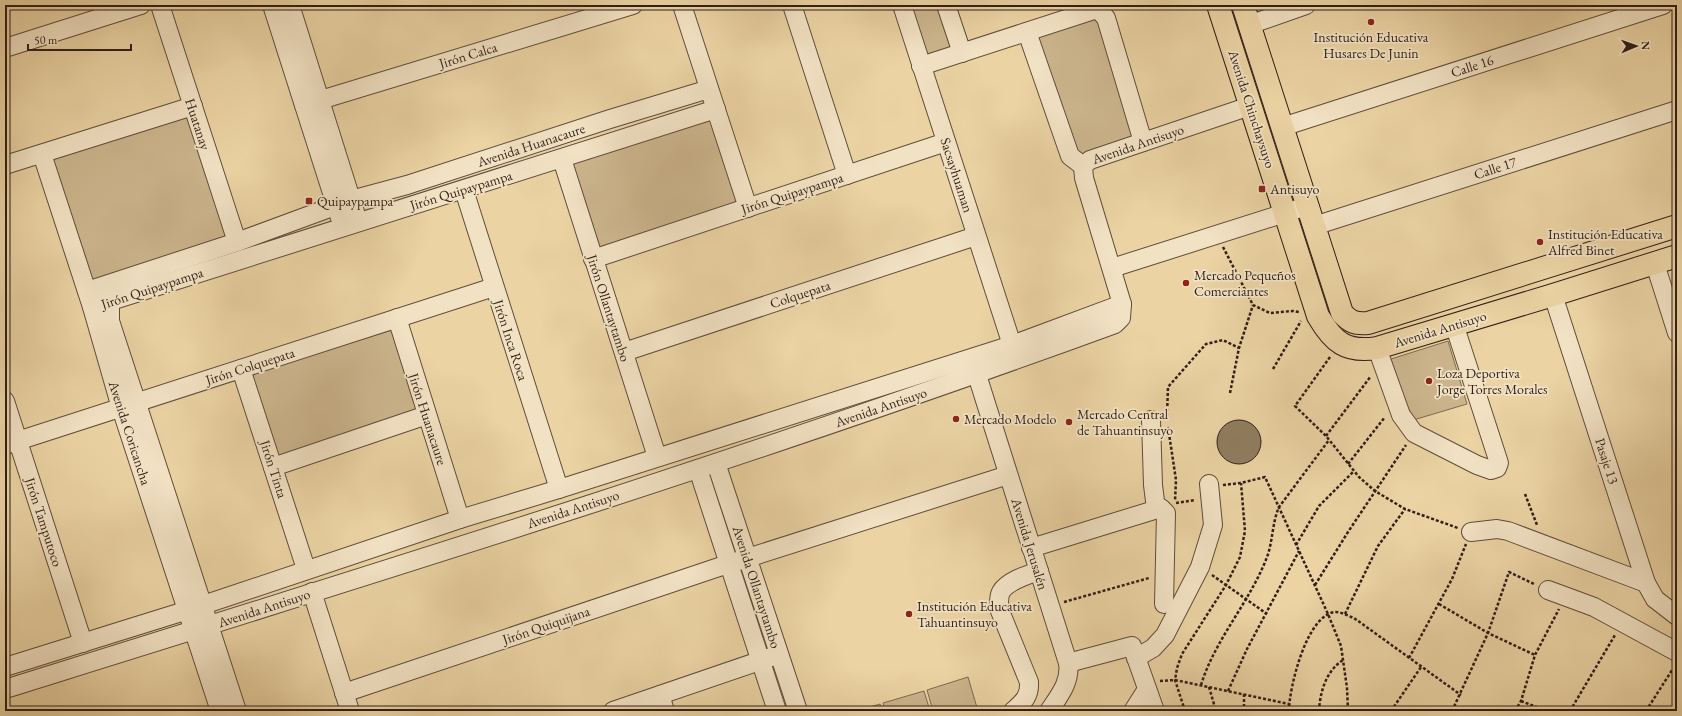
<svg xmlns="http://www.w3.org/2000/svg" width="1682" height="716" viewBox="0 0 1682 716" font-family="'EB Garamond',serif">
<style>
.green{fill:#cbb48c;stroke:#7e6a52}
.building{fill:#917d61;stroke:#301f18}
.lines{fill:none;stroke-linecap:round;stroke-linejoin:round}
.minor-casing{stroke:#5f4c3b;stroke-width:20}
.major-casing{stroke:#301f18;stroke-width:24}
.path{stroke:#301f18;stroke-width:2.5;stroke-dasharray:3 2;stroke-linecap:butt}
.minor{stroke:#f2e2c4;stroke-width:18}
.major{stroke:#ebd3a4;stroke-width:22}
.poi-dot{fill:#8f2418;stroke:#f2e2c4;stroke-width:1.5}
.labels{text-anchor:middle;stroke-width:3.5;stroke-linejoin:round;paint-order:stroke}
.poi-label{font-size:14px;fill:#301f18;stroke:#f2e2c4;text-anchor:start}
.street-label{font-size:14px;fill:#301f18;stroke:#f2e2c4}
</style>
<rect width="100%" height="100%" fill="#ebd3a4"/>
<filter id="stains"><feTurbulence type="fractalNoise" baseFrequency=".005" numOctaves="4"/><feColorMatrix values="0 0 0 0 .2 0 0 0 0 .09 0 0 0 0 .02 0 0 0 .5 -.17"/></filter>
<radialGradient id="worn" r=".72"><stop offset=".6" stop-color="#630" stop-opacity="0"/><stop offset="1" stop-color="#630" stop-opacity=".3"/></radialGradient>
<g class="green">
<path d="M907,5H942L957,50L925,61Z"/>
<path d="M1098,15L1138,138L1074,159L1034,36Z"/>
<path d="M189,115L229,239L92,284L51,159Z"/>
<path d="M712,117L740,203L598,251L569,163Z"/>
<path d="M395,329L421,413L277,461L249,375Z"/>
<path d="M1448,341L1467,404L1410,421L1391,359Z"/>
<path d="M968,677L978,711H933L927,690Z"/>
<path d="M924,691L930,711H885L883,703Z"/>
<path d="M880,704L882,711H857Z"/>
</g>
<circle class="building" cx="1239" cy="442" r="22"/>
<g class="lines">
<g class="minor-casing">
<g id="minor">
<path d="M160,5L237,242"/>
<path d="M272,5L340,218"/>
<path d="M290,5L355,212"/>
<path d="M682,5L748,208"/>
<path d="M792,5L847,175"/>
<path d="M902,5L1012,345"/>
<path d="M946,5L962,53"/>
<path d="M1094,5L1106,18L1143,142"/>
<path d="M1249,25L1306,5"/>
<path d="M1027,32L1070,156L1083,166"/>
<path d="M5,48L141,5"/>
<path d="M921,66L1097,9"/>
<path d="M304,105L633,5"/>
<path d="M1282,127L1663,5"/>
<path d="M42,154L92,307L121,408L220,711"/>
<path d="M562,159L657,457"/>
<path d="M5,165L193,106"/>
<path d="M464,190L559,489"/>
<path d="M1314,226L1677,110"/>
<path d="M593,259L946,142"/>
<path d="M1655,264L1677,333"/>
<path d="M1112,268L1307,206"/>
<path d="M87,291L237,242L351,200L407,185L610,119L709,89"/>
<path d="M1553,295L1646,583L1655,599L1677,616"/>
<path d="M110,302V321L237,711"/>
<path d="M92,307L716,109"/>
<path d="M397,318L460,519"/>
<path d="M1377,348L1401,415L1414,433L1477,465L1491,470L1497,468L1499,463L1454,324"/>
<path d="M624,352L976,236"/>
<path d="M241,369L306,569"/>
<path d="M977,375L1068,663C1071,682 1059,696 1049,711"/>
<path d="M5,401L83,643"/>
<path d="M1151,420L1153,485L1156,509"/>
<path d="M5,445L494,287"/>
<path d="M716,463L798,711"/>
<path d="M273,467L427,415"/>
<path d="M698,469L777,711"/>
<path d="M1471,532L1497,529L1508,531L1646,583"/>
<path d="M1031,548L1161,508L1166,513L1164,604"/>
<path d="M1548,590L1594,607L1677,652"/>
<path d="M312,592L350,711"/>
<path d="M1136,658L1153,648L1165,635L1200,567L1213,525L1209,484"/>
<path d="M1068,663L1132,646L1155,711"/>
<path d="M5,667L188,610L460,519L559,489L1012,345L1122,304"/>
<path d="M5,689C377,573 749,458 1115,324L1121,318L1122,304L1084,178L1083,166L1090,160L1250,106"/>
<path d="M344,693L716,568L1008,475"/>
<path d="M660,695L665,711"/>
<path d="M613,711L771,657"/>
<path d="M1013,711C1023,702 1030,697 1029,682L1000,611C999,605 998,598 1001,592C1007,581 1027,575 1039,571"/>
<path d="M1133,711L1147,689"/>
</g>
</g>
<g class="major-casing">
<g id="major">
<path d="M1218,5L1318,316C1333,342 1346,353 1377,348L1553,295L1677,256"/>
<path d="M1243,5L1342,313C1350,322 1355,324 1368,323L1677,226"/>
</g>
</g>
<g class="path">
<path d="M1223,247L1253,305L1270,313L1293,311L1299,312"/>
<path d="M1330,357L1295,406L1326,436L1359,477L1375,491L1405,509L1458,528"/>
<path d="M1273,369L1301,321"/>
<path d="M1230,393L1239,348L1253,305"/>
<path d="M1167,416L1168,387L1206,344L1223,340L1239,348"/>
<path d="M1168,427L1176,480L1175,501"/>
<path d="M1326,436L1371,376"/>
<path d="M1348,464L1385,417"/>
<path d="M1223,485L1241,483L1265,477L1328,614L1341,646L1347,688L1348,711"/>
<path d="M1525,494L1537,525"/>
<path d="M1176,503L1195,500"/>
<path d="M1296,545L1319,506L1354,471"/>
<path d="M1212,575L1267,614"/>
<path d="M1315,585L1348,532L1406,445"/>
<path d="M1064,602L1149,578"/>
<path d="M1439,604L1488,633L1535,655"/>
<path d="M1345,614L1378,546L1405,509"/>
<path d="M1409,658L1452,579L1466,544"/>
<path d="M1160,681L1175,680L1289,704"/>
<path d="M1201,685C1215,639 1250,602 1267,557C1273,541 1272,523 1279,507L1329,440"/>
<path d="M1209,687L1216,711"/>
<path d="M1228,691L1247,649L1299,551"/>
<path d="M1244,694V711"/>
<path d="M1521,701L1547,711"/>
<path d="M1185,711L1175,680L1177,668L1182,654L1226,585L1240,557L1245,531L1241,483"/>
<path d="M1289,711C1289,688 1307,613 1336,612C1342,612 1348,616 1354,618L1461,695"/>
<path d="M1319,711C1320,692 1326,671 1343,660"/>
<path d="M1391,711L1421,667"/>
<path d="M1452,711L1488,633L1509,572L1534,584"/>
<path d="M1515,711L1521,701L1535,655L1559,609"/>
<path d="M1570,711L1615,635"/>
<path d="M1646,711L1674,667"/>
</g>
<use href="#minor" class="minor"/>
<use href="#major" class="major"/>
</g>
<g class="poi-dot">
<circle cx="1371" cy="22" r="4"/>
<rect x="1258" y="185" width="8" height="8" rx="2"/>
<rect x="305" y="197" width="8" height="8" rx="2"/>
<circle cx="1540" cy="242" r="4"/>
<circle cx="1186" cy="283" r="4"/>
<circle cx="1429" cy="381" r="4"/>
<circle cx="956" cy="419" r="4"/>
<circle cx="1069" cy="422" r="4"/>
<circle cx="909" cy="614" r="4"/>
</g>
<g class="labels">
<g class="poi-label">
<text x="1371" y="42" text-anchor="middle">Institución Educativa<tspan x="1371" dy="16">Husares De Junin</tspan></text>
<text x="1270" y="194">Antisuyo</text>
<text x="317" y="206">Quipaypampa</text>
<text x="1548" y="239">Institución Educativa<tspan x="1548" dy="16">Alfred Binet</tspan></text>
<text x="1194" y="280">Mercado Pequeños<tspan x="1194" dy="16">Comerciantes</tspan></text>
<text x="1437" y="378">Loza Deportiva<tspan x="1437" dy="16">Jorge Torres Morales</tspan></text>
<text x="1077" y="419">Mercado Central<tspan x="1077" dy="16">de Tahuantinsuyo</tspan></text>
<text x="964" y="424">Mercado Modelo</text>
<text x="917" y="611">Institución Educativa<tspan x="917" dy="16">Tahuantinsuyo</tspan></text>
</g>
<g class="street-label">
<text transform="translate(468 55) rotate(-17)" y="5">Jirón Calca</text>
<text transform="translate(1472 66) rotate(-18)" y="5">Calle 16</text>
<text transform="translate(1252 109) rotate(72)" y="5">Avenida Chinchaysuyo</text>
<text transform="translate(198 124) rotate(72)" y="5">Huatanay</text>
<text transform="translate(1138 144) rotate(-19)" y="5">Avenida Antisuyo</text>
<text transform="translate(531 145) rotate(-18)" y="5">Avenida Huanacaure</text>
<text transform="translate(1495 168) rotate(-18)" y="5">Calle 17</text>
<text transform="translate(957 175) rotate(72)" y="5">Sacsayhuaman</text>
<text transform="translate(461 190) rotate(-17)" y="5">Jirón Quipaypampa</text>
<text transform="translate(792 193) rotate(-18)" y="5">Jirón Quipaypampa</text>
<text transform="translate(152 288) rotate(-18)" y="5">Jirón Quipaypampa</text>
<text transform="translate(800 294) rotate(-18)" y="5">Colquepata</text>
<text transform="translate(609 308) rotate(72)" y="5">Jirón Ollantaytambo</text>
<text transform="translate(1440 329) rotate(-17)" y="5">Avenida Antisuyo</text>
<text transform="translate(511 340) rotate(72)" y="5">Jirón Inca Roca</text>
<text transform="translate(250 366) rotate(-18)" y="5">Jirón Colquepata</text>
<text transform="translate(881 407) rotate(-19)" y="5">Avenida Antisuyo</text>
<text transform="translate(428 419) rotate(72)" y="5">Jirón Huanacaure</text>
<text transform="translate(130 433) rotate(72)" y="5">Avenida Coricancha</text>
<text transform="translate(1607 461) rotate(72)" y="5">Pasaje 13</text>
<text transform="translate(274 469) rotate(72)" y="5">Jirón Tinta</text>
<text transform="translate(573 509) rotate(-18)" y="5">Avenida Antisuyo</text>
<text transform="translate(44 522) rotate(72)" y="5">Jirón Tamputoco</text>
<text transform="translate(1030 544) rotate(73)" y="5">Avenida Jerusalén</text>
<text transform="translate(757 587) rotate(72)" y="5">Avenida Ollantaytambo</text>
<text transform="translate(264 608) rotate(-18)" y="5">Avenida Antisuyo</text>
<text transform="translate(546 625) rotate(-19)" y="5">Jirón Quiquijana</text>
</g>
</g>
<rect width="1682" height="716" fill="none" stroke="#ebd3a4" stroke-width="20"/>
<rect x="6" y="6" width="1670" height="704" fill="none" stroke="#301f18" stroke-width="2"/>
<rect x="10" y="10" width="1662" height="696" fill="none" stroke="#301f18"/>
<g transform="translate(1636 46) rotate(88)" stroke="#f2e2c4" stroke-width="3" paint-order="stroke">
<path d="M0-3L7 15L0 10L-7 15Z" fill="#301f18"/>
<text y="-6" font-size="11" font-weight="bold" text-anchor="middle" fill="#301f18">N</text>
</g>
<path d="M28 44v6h103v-6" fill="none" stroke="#301f18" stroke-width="2"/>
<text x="34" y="44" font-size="12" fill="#301f18" stroke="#f2e2c4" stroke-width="3" paint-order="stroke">50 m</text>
<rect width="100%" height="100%" filter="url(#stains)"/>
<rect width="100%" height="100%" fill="url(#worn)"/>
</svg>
